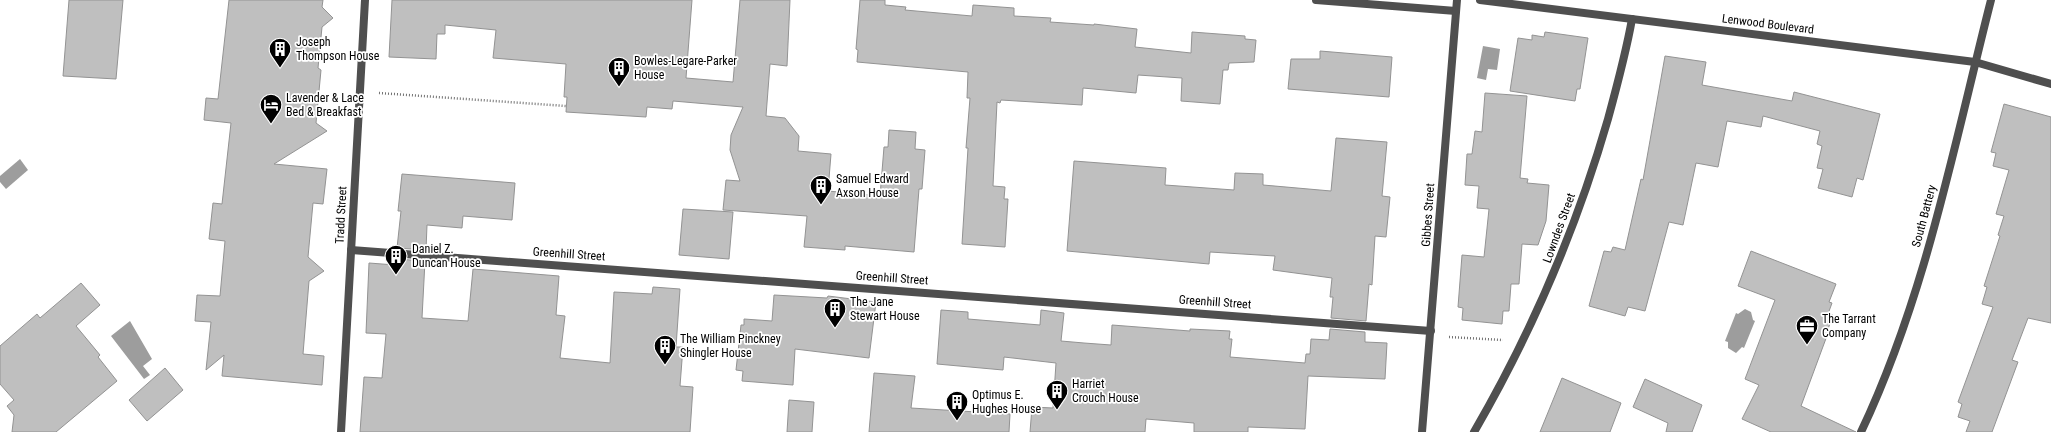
<svg xmlns="http://www.w3.org/2000/svg" width="2051" height="432" viewBox="0 0 2051 432" font-family="'Roboto Condensed',sans-serif">
<style>
.water{fill:#9d9d9d}
.building{fill:#bfbfbf;stroke:#939393}
.lines{fill:none;stroke-linecap:round;stroke-linejoin:round}
.path{stroke:#717171;stroke-width:2.5;stroke-dasharray:1 2;stroke-linecap:butt}
.street{stroke:#4f4f4f;stroke-width:8}
.labels{text-anchor:middle;stroke-width:3.5;stroke-linejoin:round;paint-order:stroke}
.street-label{font-size:12px;fill:#000;stroke:#fff}
.poi-label{font-size:12px;fill:#000;stroke:#fff;text-anchor:start}
</style>
<rect width="100%" height="100%" fill="#fff"/>
<g class="water">
<path d="M1483,46L1500,49L1497,70L1488,69L1486,80L1477,78Z"/>
<path d="M20,159L28,170L6,189L0,182V176Z"/>
<path d="M1745,309L1751,312L1753,320L1755,321L1744,348L1742,347L1736,353L1728,348V342L1725,341L1736,313L1738,314Z"/>
<path d="M130,321L152,359L143,366L150,375L144,379L111,336Z"/>
</g>
<g class="building">
<path d="M69,0H123L116,79L63,76Z"/>
<path d="M229,0H323L322,7L333,18L322,27L318,68L321,70L316,123L327,131L274,164L327,169L323,204L313,203L308,257L324,271L309,281L303,354L324,356L322,385L222,376L224,355L206,370L211,322L195,321L197,295L220,296L225,241L209,239L213,203L222,204L231,123L204,120L206,98L218,99Z"/>
<path d="M392,0H692L686,78L733,82L740,0H790L787,66L770,64L766,116L785,118L799,136L798,151L831,154L828,191L880,196L884,147H888L889,130L916,132L915,149L925,150L922,189H919L914,252L845,246V250L804,247L807,216L723,210L726,180L740,181L730,150L731,135L743,107L673,101L672,109L647,107L646,117L566,112L567,97H564L566,64L493,58L496,30L445,25V34H437L436,59L389,57Z"/>
<path d="M860,0H885V5L906,7L905,10L972,16L973,5L1014,8V16L1051,18L1050,22L1094,25V24L1137,29L1135,47L1191,53L1192,32L1245,36V39L1256,40L1254,62L1229,63L1228,70H1223L1220,104L1181,101L1182,78L1138,75L1136,93L1083,88L1082,105L1001,100L1000,103L997,102L993,186L1005,187L1004,199H1008L1005,247L962,244L968,148H966L970,98H967L968,72L857,62L858,50L856,49Z"/>
<path d="M1545,32L1588,38L1580,89H1577L1575,101L1510,91L1518,38L1532,40V35L1544,37Z"/>
<path d="M1320,51L1392,57L1389,97L1288,89L1291,59H1320Z"/>
<path d="M1665,56L1706,62L1702,85L1792,101L1794,92L1880,114L1863,180L1857,178L1852,197L1818,188L1823,169L1817,168L1822,146L1817,144L1820,131L1763,116L1761,127L1727,121L1718,167L1696,163L1683,225L1669,222L1645,311L1628,307L1625,316L1589,306L1604,251L1611,252L1613,247L1625,250L1641,179L1643,180Z"/>
<path d="M1485,93L1527,96L1520,178L1528,179L1527,183L1549,185L1546,221L1538,245L1522,244L1519,284H1511L1509,311H1503L1502,324L1462,320L1463,308L1458,307L1462,255L1484,257L1489,209L1477,208L1479,186L1465,185L1467,154H1472L1475,131L1482,132Z"/>
<path d="M2004,104L2051,117V323L2028,318L2012,360L2018,362L1992,432H1966L1970,421L1958,417L1962,404L1958,402L1993,307L1982,304L1987,287L1984,286L2000,236L1998,235L2004,216L1996,214L2009,170L1993,166L1996,153L1991,152Z"/>
<path d="M1336,138L1387,142L1382,196L1390,197L1386,237L1375,236L1372,285L1369,284L1366,321L1331,318L1333,297H1330L1332,278L1273,270L1275,256L1210,252L1209,264L1067,251L1074,161L1166,168L1165,185L1234,190L1235,173L1263,174V185L1331,191Z"/>
<path d="M402,174L515,183L512,220L463,216L462,228L427,225L426,250L397,248L401,211H398Z"/>
<path d="M683,209L733,212L729,259L679,255Z"/>
<path d="M1751,251L1836,284L1829,302L1832,303L1828,314L1833,315L1827,332L1828,333L1801,406L1856,432H1771L1742,419L1759,385L1745,379L1775,300L1738,286Z"/>
<path d="M396,259L425,261L422,318L468,321L473,269L559,276L556,315L565,316L560,358L610,363L614,292L652,294L653,287L680,289L676,347H683L680,386L693,387L690,432H360L364,377L382,378L386,334L366,333L369,263L395,265Z"/>
<path d="M81,283L100,305L76,326L100,355L98,357L117,381L56,432H12L14,415L7,406L14,400L0,384V346L37,314L40,318Z"/>
<path d="M774,295L827,298L828,296L876,302L869,358L795,349L793,385L742,381L743,371L736,370L741,325H744V319L772,321Z"/>
<path d="M941,310L968,312V319L1040,325L1041,310L1064,313L1061,341L1084,343L1111,345L1112,325L1190,331V329L1230,331L1229,339H1232L1230,357L1305,363L1306,354H1310L1311,339L1329,340L1330,329L1365,332V342L1387,343L1385,379L1308,376L1305,429L1248,427V432H1194V423L1146,419L1145,432H1030L1032,407L1053,408L1056,363L1004,357L1003,370L937,364Z"/>
<path d="M165,368L183,390L147,421L129,400Z"/>
<path d="M874,373L915,376L911,408L1010,414L1009,432H869Z"/>
<path d="M1562,378L1621,403L1610,432H1540Z"/>
<path d="M1645,379L1702,405L1692,432H1666L1668,423L1633,407Z"/>
<path d="M789,400L814,402L812,432H787Z"/>
</g>
<g class="lines">
<g class="path">
<path d="M379,93L566,106"/>
<path d="M1449,337L1503,340"/>
</g>
<g class="street">
<path d="M1316,0L1456,11"/>
<path d="M1480,0L1975,62L2051,84"/>
<path d="M351,250L1431,331"/>
<path d="M341,432L365,0"/>
<path d="M1422,432L1457,0"/>
<path d="M1474,432C1532,332 1576,230 1608,119C1617,86 1626,53 1632,19"/>
<path d="M1861,432C1926,295 1954,145 1991,0"/>
</g>
</g>
<defs>
<g id="building-pin" transform="scale(1.15)"><path d="M0 17L-7.5 6A9.5 9.5 0 1 1 7.5 6Z" fill="#000" stroke="#fff"/><path d="M-4-6H4V6H1V3H-1V6H-4ZM-2.5-4.3h1.7v1.8h-1.7ZM.8-4.3h1.7v1.8H.8ZM-2.5-1h1.7V.8h-1.7ZM.8-1h1.7V.8H.8Z" fill="#fff"/></g>
<g id="hotel-pin" transform="scale(1.15)"><path d="M0 17L-7.5 6A9.5 9.5 0 1 1 7.5 6Z" fill="#000" stroke="#fff"/><path d="M-6-4.5h1.5V1H6V5H4.5V3h-9V5H-6ZM-4 0a1.8 1.8 0 1 1 3.6 0ZM.5 0V-2.5h3Q6-2.5 6 0Z" fill="#fff"/></g>
<g id="office-pin" transform="scale(1.15)"><path d="M0 17L-7.5 6A9.5 9.5 0 1 1 7.5 6Z" fill="#000" stroke="#fff"/><path d="M-6-3h4V-5.5h4V-3h4V5H-6ZM-1-4.5V-3h2v-1.5ZM-6 0V1H6V0Z" fill="#fff"/></g>
</defs>
<g fill-rule="evenodd">
<use href="#building-pin" x="280" y="49"/>
<use href="#building-pin" x="619" y="68"/>
<use href="#hotel-pin" x="271" y="105"/>
<use href="#building-pin" x="821" y="186"/>
<use href="#building-pin" x="396" y="256"/>
<use href="#building-pin" x="835" y="309"/>
<use href="#office-pin" x="1807" y="326"/>
<use href="#building-pin" x="665" y="346"/>
<use href="#building-pin" x="1057" y="391"/>
<use href="#building-pin" x="957" y="402"/>
</g>
<g class="labels">
<g class="street-label">
<text transform="translate(1768 24) rotate(7)" y="4">Lenwood Boulevard</text>
<text transform="translate(341 215) rotate(-87)" y="4">Tradd Street</text>
<text transform="translate(1428 215) rotate(-86)" y="4">Gibbes Street</text>
<text transform="translate(1924 216) rotate(-75)" y="4">South Battery</text>
<text transform="translate(1559 228) rotate(-70)" y="4">Lowndes Street</text>
<text transform="translate(569 254) rotate(4)" y="4">Greenhill Street</text>
<text transform="translate(892 278) rotate(4)" y="4">Greenhill Street</text>
<text transform="translate(1215 302) rotate(4)" y="4">Greenhill Street</text>
</g>
<g class="poi-label">
<text x="296" y="46">Joseph<tspan x="296" dy="14">Thompson House</tspan></text>
<text x="634" y="65">Bowles-Legare-Parker<tspan x="634" dy="14">House</tspan></text>
<text x="286" y="102">Lavender &amp; Lace<tspan x="286" dy="14">Bed &amp; Breakfast</tspan></text>
<text x="836" y="183">Samuel Edward<tspan x="836" dy="14">Axson House</tspan></text>
<text x="412" y="253">Daniel Z.<tspan x="412" dy="14">Duncan House</tspan></text>
<text x="850" y="306">The Jane<tspan x="850" dy="14">Stewart House</tspan></text>
<text x="1822" y="323">The Tarrant<tspan x="1822" dy="14">Company</tspan></text>
<text x="680" y="343">The William Pinckney<tspan x="680" dy="14">Shingler House</tspan></text>
<text x="1072" y="388">Harriet<tspan x="1072" dy="14">Crouch House</tspan></text>
<text x="972" y="399">Optimus E.<tspan x="972" dy="14">Hughes House</tspan></text>
</g>
</g>
</svg>
